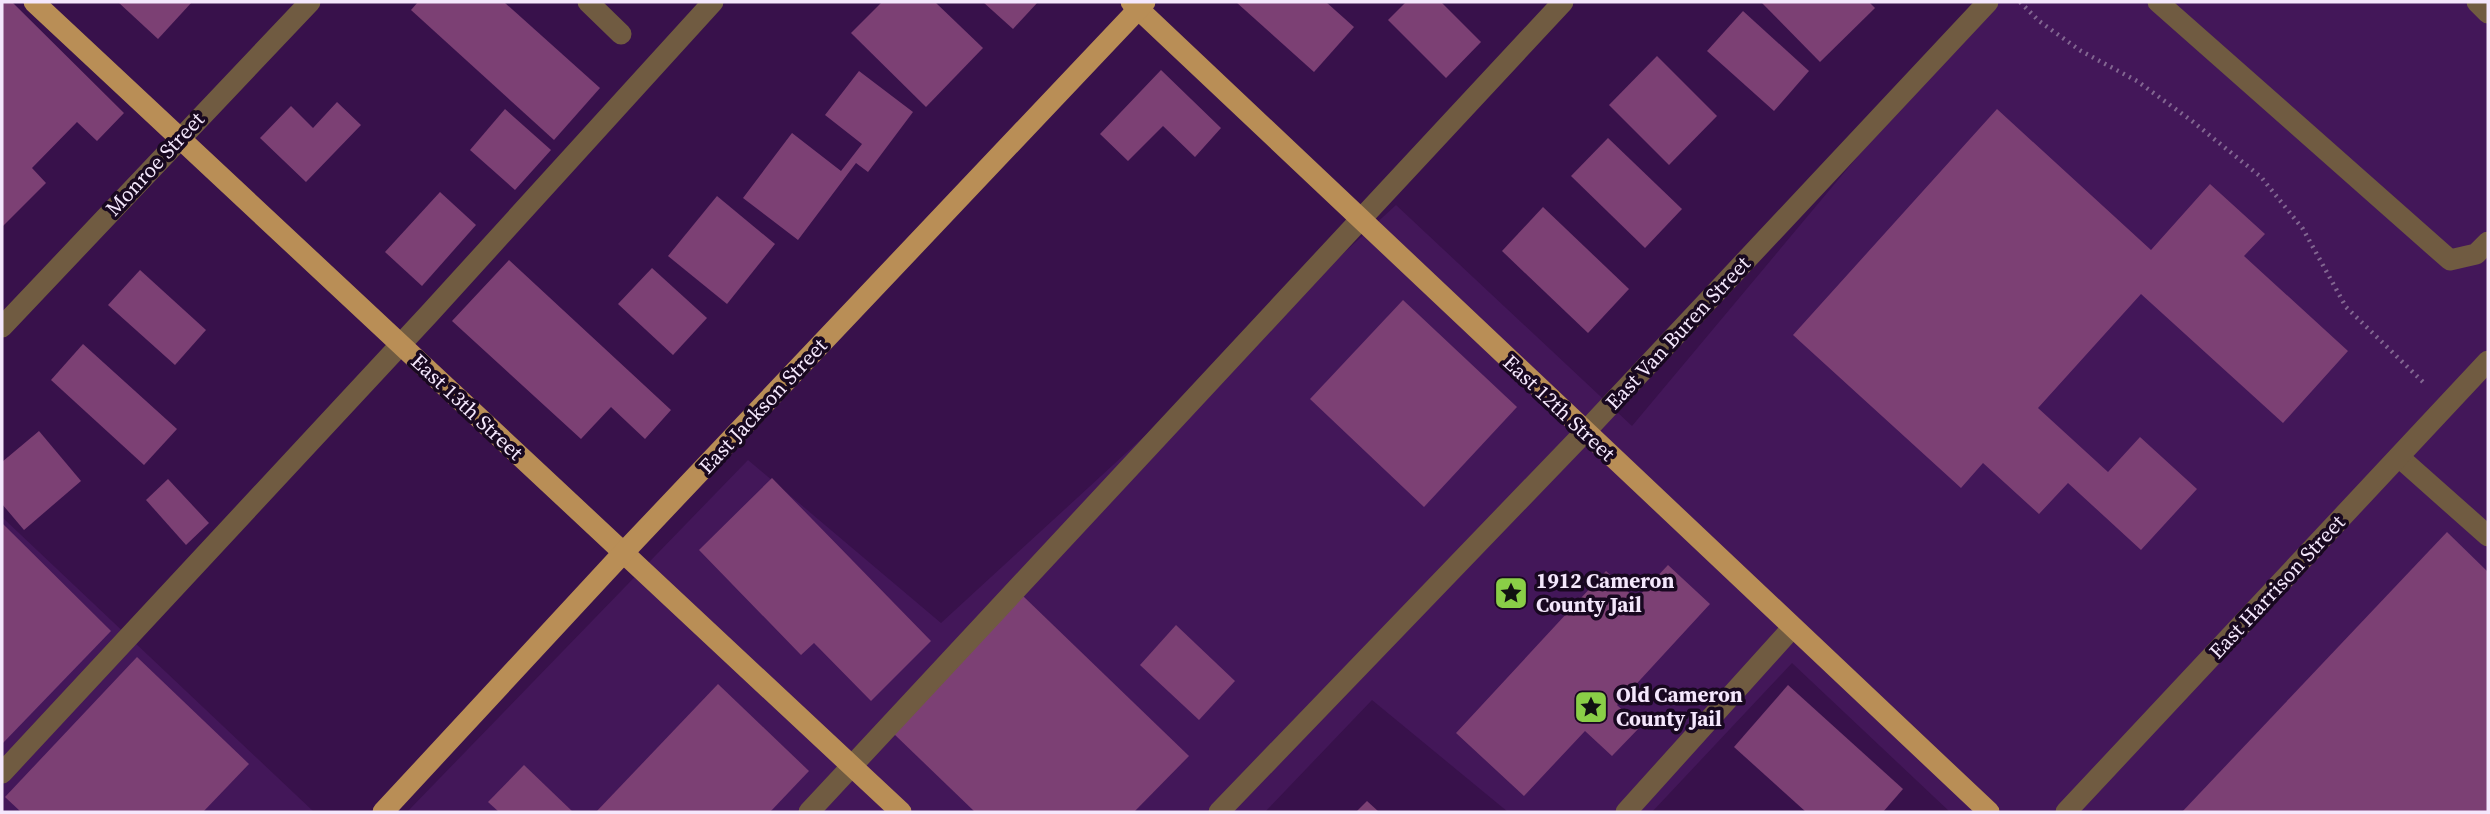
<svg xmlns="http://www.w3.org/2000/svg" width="2490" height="814" viewBox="0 0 2490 814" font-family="'Source Serif 4',serif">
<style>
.built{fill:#431759}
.building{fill:#7c4074}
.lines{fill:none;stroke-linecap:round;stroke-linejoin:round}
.path{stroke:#826691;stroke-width:4.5;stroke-dasharray:2 5;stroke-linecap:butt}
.minor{stroke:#705b41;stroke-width:21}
.major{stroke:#b98e56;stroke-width:21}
.labels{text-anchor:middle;stroke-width:7;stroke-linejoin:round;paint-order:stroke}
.street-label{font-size:21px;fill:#f4e7fc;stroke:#180820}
.poi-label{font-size:21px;font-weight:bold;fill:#f4e7fc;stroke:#180820;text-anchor:start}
</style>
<rect width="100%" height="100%" fill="#38114b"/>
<g class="built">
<path d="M1987,2H2488V812H1950L1792,663L1652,812H1508L1372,700L1265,812H407L748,460L941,623L1396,205L1632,426Z"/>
<path d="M2,517L314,812H2Z"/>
</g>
<g class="building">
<path d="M2,2H12L124,113L97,141L77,122L32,168L46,183L2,227Z"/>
<path d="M118,2H192L158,39Z"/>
<path d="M418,2H504L600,88L554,140L411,10Z"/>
<path d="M882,2H935L983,48L926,107L851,33Z"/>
<path d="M983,2H1038L1013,29Z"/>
<path d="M1236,2H1326L1354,27L1314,72Z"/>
<path d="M1406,2H1441L1481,42L1446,78L1388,20Z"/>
<path d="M1761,2H1869L1875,8L1820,62Z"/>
<path d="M1743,11L1809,71L1774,111L1707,51Z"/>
<path d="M1657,56L1717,116L1669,165L1609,105Z"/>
<path d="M1161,70L1221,128L1195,157L1163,126L1128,161L1100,134Z"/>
<path d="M859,71L913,112L868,172L856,163L798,240L743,198L792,133L841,171L862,144L825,115Z"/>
<path d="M337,102L361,125L306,182L260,138L291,106L313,128Z"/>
<path d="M505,109L551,150L515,190L470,150Z"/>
<path d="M1997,109L2151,250L2210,184L2265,234L2244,256L2348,351L2283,423L2141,294L2038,408L2108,472L2140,437L2197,489L2141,550L2068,483L2039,514L1983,463L1961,488L1793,335Z"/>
<path d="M1608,138L1682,209L1645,248L1571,176Z"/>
<path d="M440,192L476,225L422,286L385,252Z"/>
<path d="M717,196L775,244L727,304L668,256Z"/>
<path d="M1543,207L1629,289L1588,333L1502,251Z"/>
<path d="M509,260L671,410L645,439L611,407L581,439L452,321Z"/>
<path d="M652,268L707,318L673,355L618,304Z"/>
<path d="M140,270L206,330L175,365L108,305Z"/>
<path d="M1403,300L1517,407L1424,507L1310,399Z"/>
<path d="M83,344L177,429L144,465L51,380Z"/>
<path d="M39,431L81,481L24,530L2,504V462Z"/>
<path d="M772,478L931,641L871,701L814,643L801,655L699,550Z"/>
<path d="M168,479L209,523L186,545L146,500Z"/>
<path d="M2,523L111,631L2,744Z"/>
<path d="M2447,532L2488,572V812H2182Z"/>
<path d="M1668,565L1710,604L1617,705L1640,727L1612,756L1585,731L1524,796L1456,733L1606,571L1636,599Z"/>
<path d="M1023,596L1189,756L1134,812H975L893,733Z"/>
<path d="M1176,625L1235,681L1199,720L1140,665Z"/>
<path d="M137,657L249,764L203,812H21L5,797Z"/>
<path d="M718,684L809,771L770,812H596Z"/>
<path d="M1788,685L1903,789L1883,812H1806L1734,747Z"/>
<path d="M524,765L573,812H499L488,802Z"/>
<path d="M1367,801L1379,812H1356Z"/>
</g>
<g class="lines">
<path class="path" d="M2020,2L2039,21L2081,51L2137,81L2192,121L2261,177L2303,229L2346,307L2424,383"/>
<g class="minor">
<path d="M588,2L621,34"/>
<path d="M2158,2L2450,260L2476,254L2488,242"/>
<path d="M2477,2L2488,13"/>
<path d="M2,327L310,2"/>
<path d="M2399,457L2488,536"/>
<path d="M2,773L429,314L713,2"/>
<path d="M809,812L1563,2"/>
<path d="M1219,812L1584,433L1988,2"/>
<path d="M1626,812L1792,628"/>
<path d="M2066,812L2488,361"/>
</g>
<g class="major">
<path d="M34,2L901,812"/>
<path d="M1131,2L1989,812"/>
<path d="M383,812L624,552L1145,2"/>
</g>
</g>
<defs>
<g id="sight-square" transform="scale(1.75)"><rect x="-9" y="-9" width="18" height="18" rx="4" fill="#8ace47" stroke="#180820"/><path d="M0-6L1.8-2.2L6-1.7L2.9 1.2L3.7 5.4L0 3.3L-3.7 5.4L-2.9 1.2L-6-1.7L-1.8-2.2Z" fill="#111"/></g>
</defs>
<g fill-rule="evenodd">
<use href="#sight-square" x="1511" y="593"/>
<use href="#sight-square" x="1591" y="707"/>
</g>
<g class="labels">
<g class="street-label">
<text transform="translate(155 164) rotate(-47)" y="7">Monroe Street</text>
<text transform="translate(1678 333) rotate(-47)" y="7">East Van Buren Street</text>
<text transform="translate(763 406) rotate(-47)" y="7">East Jackson Street</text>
<text transform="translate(467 407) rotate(43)" y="7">East 13th Street</text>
<text transform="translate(1559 408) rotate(43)" y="7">East 12th Street</text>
<text transform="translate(2277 587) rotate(-47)" y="7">East Harrison Street</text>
</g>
<g class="poi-label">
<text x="1536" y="588">1912 Cameron<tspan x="1536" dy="24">County Jail</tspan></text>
<text x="1616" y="702">Old Cameron<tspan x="1616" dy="24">County Jail</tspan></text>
</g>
</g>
<rect width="2490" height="814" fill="none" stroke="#f4e7fc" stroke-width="7"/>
</svg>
